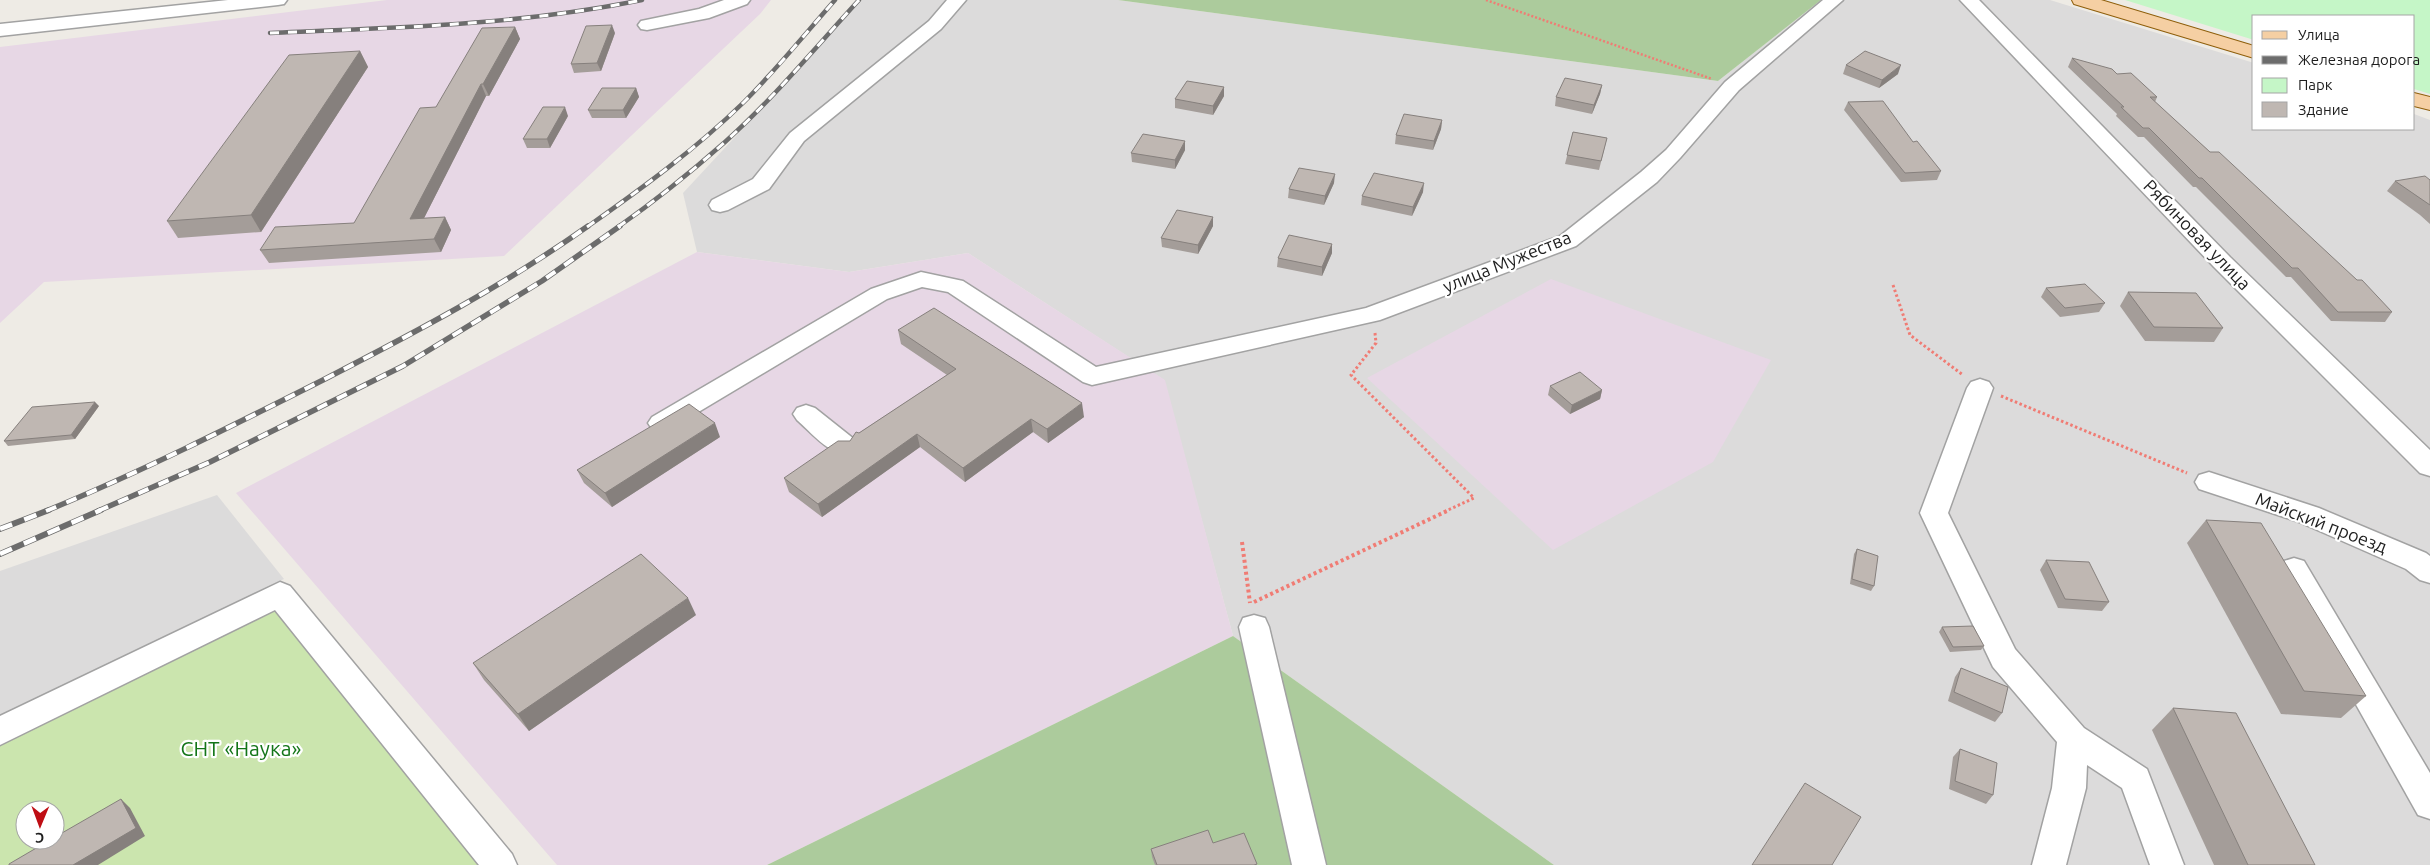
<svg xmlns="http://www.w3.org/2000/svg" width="2430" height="865" viewBox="0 0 2430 865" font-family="Ubuntu,sans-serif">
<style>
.residential{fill:#dcdbdb}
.industrial{fill:#e7d7e5}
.grass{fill:#cbe5ae;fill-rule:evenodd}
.forest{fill:#accb9c}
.park{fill:#c5f6c7}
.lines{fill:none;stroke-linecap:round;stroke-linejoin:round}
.minor-casing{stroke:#a2a2a2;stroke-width:3}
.major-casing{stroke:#8e5e0a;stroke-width:2}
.path-far2{stroke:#f07c74;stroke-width:2.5;stroke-dasharray:2 2;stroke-linecap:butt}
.path-far1{stroke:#f07c74;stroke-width:3;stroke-dasharray:2.5 2.5;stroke-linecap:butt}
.path{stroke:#f07c74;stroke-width:4;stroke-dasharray:3 3;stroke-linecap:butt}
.minor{fill:#fff;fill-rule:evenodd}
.major{fill:#f5cfa3;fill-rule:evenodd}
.rail-far2-casing{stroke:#6c6c6c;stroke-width:4.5}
.rail-far1-casing{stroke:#6c6c6c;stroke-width:5.5}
.rail-casing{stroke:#6c6c6c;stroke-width:6}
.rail-far2{stroke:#fff;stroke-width:3;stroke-dasharray:9;stroke-linecap:butt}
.rail-far1{stroke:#fff;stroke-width:4;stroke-dasharray:11;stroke-linecap:butt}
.rail{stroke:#fff;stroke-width:4.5;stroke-dasharray:13;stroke-linecap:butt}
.wall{fill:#a49d99}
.shaded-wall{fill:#86807d}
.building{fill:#bfb7b2;stroke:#86807d}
.labels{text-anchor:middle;stroke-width:4.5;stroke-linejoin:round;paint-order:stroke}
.street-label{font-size:18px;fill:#1e1e1e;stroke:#fff}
.near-park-label{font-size:21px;fill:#137518;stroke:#fff}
</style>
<rect width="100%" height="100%" fill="#eeebe5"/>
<g class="residential">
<path d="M862,0H1118L1718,81L1821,0H2050L2254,63V129H2414V114L2430,120V865H1554L1233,636L1164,380L968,253L849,272L697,252L683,193Z"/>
<path d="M217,495L284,579L0,719V571Z"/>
</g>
<g class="industrial">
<path d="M387,0H771L760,14L504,256L44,282L0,323V47Z"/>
<path d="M697,252L849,272L968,253L1165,380L1233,636L767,865H557L236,493Z"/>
<path d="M1551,279L1771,360L1713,462L1553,550L1367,378Z"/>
</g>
<path class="grass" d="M275,601L481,865H0V739ZM25,810H55V840H25Z"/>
<g class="forest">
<path d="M1118,0H1821L1718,81Z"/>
<path d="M1233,636L1554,865H767Z"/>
</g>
<path class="park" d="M2125,0H2430V94L2414,89V16H2254V40Z"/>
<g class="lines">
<g class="minor-casing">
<g id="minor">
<path d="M228,0H287L284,4L278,5L0,36V24Z"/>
<path d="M724,0H750L747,4L709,18L647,30L641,29L638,25L641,21L699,9Z"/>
<path d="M947,0H966L941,29L804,141L769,189L728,210L720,212L712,210L709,205L712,200L753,179L790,133L929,21Z"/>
<path d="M1823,0H1843L1739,90L1680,158L1657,182L1576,246L1380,320L1092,385L1083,382L948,292L922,287L887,299L670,429L661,432L652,429L648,423L652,417L871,289L921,272L963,281L1096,367L1366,308L1560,236L1641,172L1666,150L1725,82Z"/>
<path d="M1960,0H1979L2230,257L2430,450V476L2420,473L2214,267Z"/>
<path d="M1980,379L1989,382L1993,388L1948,513L2015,649L2084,728L2147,769L2184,865H2150L2122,788L2087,765L2086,788L2066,865H2032L2052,788L2057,742L1993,667L1920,513L1967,388L1971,382Z"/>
<path d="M806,405L815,408L854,439L858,446L854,453C832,459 813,434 797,420L793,414L797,408Z"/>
<path d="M2209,472L2319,508L2426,553L2430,556V583L2420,580L2406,569L2299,522L2199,489L2195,482L2199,475Z"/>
<path d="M2294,558L2304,561L2430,773V819L2418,815L2280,569L2284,561Z"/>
<path d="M280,582L290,586L512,854L517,865H479L275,610L0,745V716Z"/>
<path d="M1254,615L1265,618L1269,627L1326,865H1292L1239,627L1243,618Z"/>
</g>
</g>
<g class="major-casing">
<g id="major">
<path d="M2072,0H2101L2254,46V58L2074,4Z"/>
<path d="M2414,93L2430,97V110L2414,106Z"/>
</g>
</g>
<path class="path-far2" d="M1486,0L1712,79"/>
<g class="path-far1">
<path d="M1893,285L1910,335L1963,375"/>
<path d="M1375,333L1376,343L1351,375L1474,498L1446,511"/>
<path d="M2001,396L2187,473"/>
</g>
<g class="path">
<path d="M1242,542L1250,603"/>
<path d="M1254,602L1449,510"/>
</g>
<use href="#minor" class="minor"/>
<use href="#major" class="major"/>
<g class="rail-far2-casing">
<g id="rail-far2">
<path d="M270,33C395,28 519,25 642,0"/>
<path d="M587,227C641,189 696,149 744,102C776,70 805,34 835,0"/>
<path d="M618,227C655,201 691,172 725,142C773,99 815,48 859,0"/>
</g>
</g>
<g class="rail-far1-casing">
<g id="rail-far1">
<path d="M46,511C141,472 232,426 323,380C414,333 505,285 588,226"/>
<path d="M98,511L210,462L403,366L542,281L620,226"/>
</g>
</g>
<g class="rail-casing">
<g id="rail">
<path d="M0,529L49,510"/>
<path d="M0,554L101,510"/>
</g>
</g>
<use href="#rail-far2" class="rail-far2"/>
<use href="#rail-far1" class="rail-far1"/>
<use href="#rail" class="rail"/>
</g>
<g class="wall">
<path d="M515,27L520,39L489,96H486L424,218L445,217L451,230L441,252L269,263L260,250L354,223L436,107Z"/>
<path d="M615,33L601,71L574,73L571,64Z"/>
<path d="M360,51L368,67L261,232L178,238L167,221Z"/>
<path d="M2072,58L2117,74L2157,97L2155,102L2210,152L2357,280L2392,312L2385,322L2331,321L2291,277H2286L2196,187H2193L2144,137H2138L2116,116L2117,114L2068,67Z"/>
<path d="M1846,65L1898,74L1879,88L1843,74Z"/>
<path d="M1602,85L1600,94L1592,114L1555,106L1556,97Z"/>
<path d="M1224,87V96L1213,115L1175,108V99Z"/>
<path d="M636,88L639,97L626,118H592L588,110Z"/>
<path d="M1848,102L1913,142L1941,171L1937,180L1901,182L1844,110Z"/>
<path d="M568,116L550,148H527L523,139Z"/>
<path d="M1442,120L1441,129L1433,150L1395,144L1396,135Z"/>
<path d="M1573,132L1607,138L1599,170L1565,164Z"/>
<path d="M1185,141V150L1175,169L1132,162L1131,153Z"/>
<path d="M2430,180V224L2420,215L2387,191L2395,181Z"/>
<path d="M1334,183L1324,205L1288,198L1289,189Z"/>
<path d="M1423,192L1412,216L1361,205L1362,196Z"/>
<path d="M1213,217V226L1198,254L1162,247L1161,238Z"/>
<path d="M1332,244V253L1322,276L1277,267L1278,258Z"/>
<path d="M2046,288L2105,303L2099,312L2060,317L2041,297Z"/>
<path d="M2128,292L2223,328L2214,342L2145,341L2120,306Z"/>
<path d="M898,330L1084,417L1048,443L1033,432L965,482L920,447L822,517L789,492L784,478L850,441L859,433L947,375L901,344Z"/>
<path d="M1550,386L1602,390L1600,399L1570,414L1548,395Z"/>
<path d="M99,406L75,439L8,446L4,441Z"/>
<path d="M720,437L612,507L584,483L577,470Z"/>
<path d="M2206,520L2366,696L2341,718L2281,714L2187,543Z"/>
<path d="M1857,549L1874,586L1871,591L1850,584L1854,554Z"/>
<path d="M2046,560L2109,602L2102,611L2058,608L2040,570Z"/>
<path d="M696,615L529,731L484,680L473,663Z"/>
<path d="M1942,627L1984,646L1981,650L1950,652L1939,632Z"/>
<path d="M1961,668L2002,713L1995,722L1948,701L1955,677Z"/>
<path d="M2173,708L2315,865H2214L2152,730Z"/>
<path d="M1960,749L1993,795L1986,804L1949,789L1953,757Z"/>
<path d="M1213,843L1257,864V865H1155L1152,857L1151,849Z"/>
</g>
<g class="shaded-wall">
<path d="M612,25L615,33L601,71L597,63Z"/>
<path d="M515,27L520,39L489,96L483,84Z"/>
<path d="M360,51L368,67L261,232L251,215Z"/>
<path d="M1901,65L1898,74L1879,88L1882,80Z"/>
<path d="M481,84L486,96L417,232L410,219Z"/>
<path d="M1602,85L1600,94L1592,114L1594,105Z"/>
<path d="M1224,87V96L1213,115V106Z"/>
<path d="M636,88L639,97L626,118L623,110Z"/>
<path d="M565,107L568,116L550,148L547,139Z"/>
<path d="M1442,120L1441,129L1433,150L1434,141Z"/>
<path d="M1185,141V150L1175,169V160Z"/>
<path d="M1335,174L1334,183L1324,205L1325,196Z"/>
<path d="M1424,183L1423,192L1412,216L1413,207Z"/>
<path d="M445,217L451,230L441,252L434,239Z"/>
<path d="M1213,217V226L1198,254V245Z"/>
<path d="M1332,244V253L1322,276V267Z"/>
<path d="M1602,390L1600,399L1570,414L1572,405Z"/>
<path d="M95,402L99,406L75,439L71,435Z"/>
<path d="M1082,403L1084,417L1048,443L1047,429Z"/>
<path d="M1031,419L1033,432L965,482L963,468Z"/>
<path d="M715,423L720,437L612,507L605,493Z"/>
<path d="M917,434L920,447L822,517L818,504Z"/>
<path d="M688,598L696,615L529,731L518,714Z"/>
<path d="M121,799L130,808L145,836L98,865H73Z"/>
</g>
<g class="building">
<path d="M612,25L597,63L571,64L586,26Z"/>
<path d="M515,27L483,84H481L410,219L445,217L434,239L260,250L275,227L354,223L420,108L436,107L482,28Z"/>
<path d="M360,51L251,215L167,221L289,55Z"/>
<path d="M1865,51L1901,65L1882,80L1846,65Z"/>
<path d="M2072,58L2112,69L2117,74L2131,73L2157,97H2150L2210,152H2219L2357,280H2362L2392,312H2338L2298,268H2292L2202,178H2199L2149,128H2143L2121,107H2124Z"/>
<path d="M1565,78L1602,85L1594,105L1556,97Z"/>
<path d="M1187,81L1224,87L1213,106L1175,99Z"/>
<path d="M602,88H636L623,110H588Z"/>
<path d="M1883,101L1913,142L1917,141L1941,171L1905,173L1848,102Z"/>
<path d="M543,107H565L547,139H523Z"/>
<path d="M1404,114L1442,120L1434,141L1396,135Z"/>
<path d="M1573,132L1607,138L1601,161L1567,155Z"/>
<path d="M1143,134L1185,141L1175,160L1131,153Z"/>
<path d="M1299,168L1335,174L1325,196L1289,189Z"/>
<path d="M1374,173L1424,183L1413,207L1362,196Z"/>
<path d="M2425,176L2430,180V205L2395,181Z"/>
<path d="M1177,210L1213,217L1198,245L1161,238Z"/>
<path d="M1289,235L1332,244L1322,267L1278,258Z"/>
<path d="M2085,284L2105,303L2065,308L2046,288Z"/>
<path d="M2128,292L2196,293L2223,328L2154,327Z"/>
<path d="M934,308L1082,403L1047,429L1031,419L963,468L917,434L818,504L784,478L838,441H850L856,432L859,433L956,369L898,330Z"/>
<path d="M1580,372L1602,390L1572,405L1550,386Z"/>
<path d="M95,402L71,435L4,441L32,407Z"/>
<path d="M689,404L715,423L605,493L577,470Z"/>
<path d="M2206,520L2261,523L2366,696L2304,691Z"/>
<path d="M1857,549L1878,556L1874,586L1852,579Z"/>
<path d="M641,554L688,598L518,714L473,663Z"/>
<path d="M2046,560L2089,562L2109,602L2065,599Z"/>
<path d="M1973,626L1984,646L1953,647L1942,627Z"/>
<path d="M1961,668L2008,687L2002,713L1954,692Z"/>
<path d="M2173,708L2236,713L2315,865H2248Z"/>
<path d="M1960,749L1997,763L1993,795L1955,781Z"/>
<path d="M1805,783L1861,817L1832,865H1752Z"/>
<path d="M121,799L136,828L73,865H9V864L50,840H55V837Z"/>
<path d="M1208,830L1213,843L1244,833L1257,864L1254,865H1157L1151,849Z"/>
</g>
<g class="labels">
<g class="street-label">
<text transform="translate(2197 235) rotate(46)" y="6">Рябиновая улица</text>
<text transform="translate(1507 262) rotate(-22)" y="6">улица Мужества</text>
<text transform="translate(2321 523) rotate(21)" y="6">Майский проезд</text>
</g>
<g class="near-park-label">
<text x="241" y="756">СНТ «Наука»</text>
</g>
</g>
<rect x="2252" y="15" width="162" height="115" fill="#ffffff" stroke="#a5a5a5"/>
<rect x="2262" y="31" width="25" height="8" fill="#f5cfa3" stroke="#a5a5a5"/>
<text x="2298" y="40" font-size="15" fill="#1e1e1e">Улица</text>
<rect x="2262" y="56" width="25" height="8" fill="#6c6c6c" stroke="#a5a5a5"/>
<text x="2298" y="65" font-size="15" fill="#1e1e1e">Железная дорога</text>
<rect x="2262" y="78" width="25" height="15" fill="#c5f6c7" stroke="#a5a5a5"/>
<text x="2298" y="90" font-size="15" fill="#1e1e1e">Парк</text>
<rect x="2262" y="102" width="25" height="15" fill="#bfb7b2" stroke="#a5a5a5"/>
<text x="2298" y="115" font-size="15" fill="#1e1e1e">Здание</text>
<g transform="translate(40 825) rotate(181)"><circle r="24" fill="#ffffff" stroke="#a5a5a5"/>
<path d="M0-4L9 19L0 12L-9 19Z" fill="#bf0e14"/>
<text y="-8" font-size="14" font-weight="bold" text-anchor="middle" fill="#1e1e1e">С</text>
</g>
</svg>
